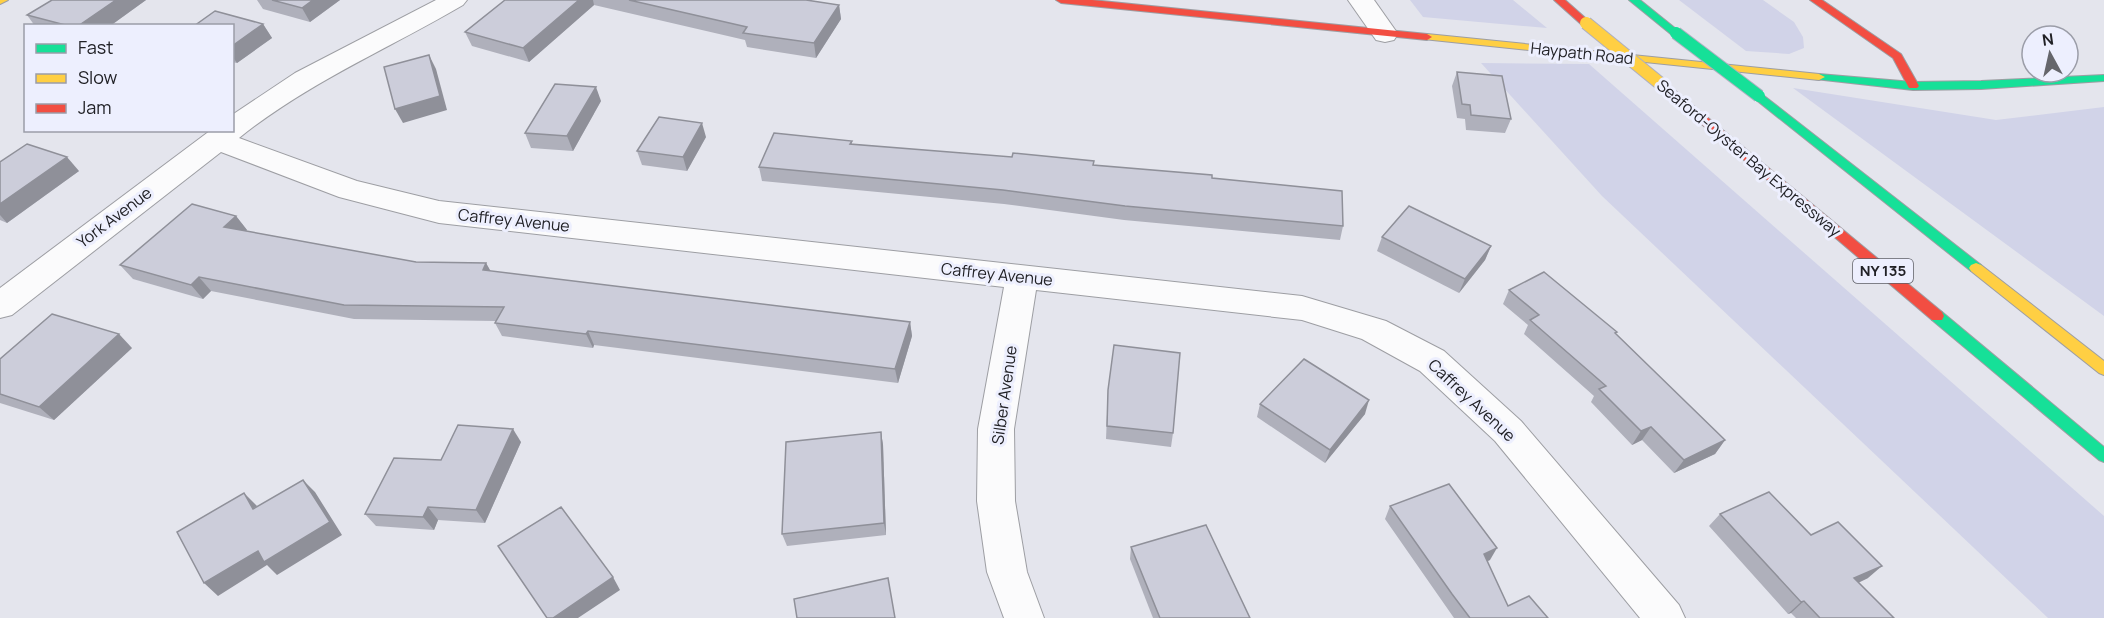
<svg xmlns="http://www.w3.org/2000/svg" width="2104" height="618" viewBox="0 0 2104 618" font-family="Manrope,sans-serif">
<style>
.green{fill:#d1d3e8}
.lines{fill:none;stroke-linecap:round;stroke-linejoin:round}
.street-casing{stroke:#9d9ea3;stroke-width:2}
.fast-casing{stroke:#9d9ea3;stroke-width:2}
.slow-casing{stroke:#9d9ea3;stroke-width:2}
.jam-casing{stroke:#9d9ea3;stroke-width:2}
.street{fill:#fbfbfc;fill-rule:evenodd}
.fast{fill:#16e098;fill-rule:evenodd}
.slow{fill:#ffcf43;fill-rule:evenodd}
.jam{fill:#f24e42;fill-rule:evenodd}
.fast-bridge-casing{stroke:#aeafbf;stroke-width:14;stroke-linecap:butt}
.slow-bridge-casing{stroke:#aeafbf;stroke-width:14;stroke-linecap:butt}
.fast-bridge{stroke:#16e098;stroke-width:12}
.slow-bridge{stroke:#ffcf43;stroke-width:12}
.wall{fill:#afb0bb}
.shaded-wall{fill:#8f9099}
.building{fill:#cccdda;stroke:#8f9099;stroke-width:1.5}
.labels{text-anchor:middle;stroke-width:6;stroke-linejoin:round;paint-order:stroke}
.shield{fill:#edeffe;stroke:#5e5f67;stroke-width:1.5}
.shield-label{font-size:15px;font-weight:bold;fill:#212126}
.street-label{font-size:16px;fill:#212126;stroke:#edeffe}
</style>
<rect width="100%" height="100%" fill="#e4e5ed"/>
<g class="green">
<path d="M1410,0H1513L1547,28L1423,17Z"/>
<path d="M1679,0H1763L1794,22L1803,37L1804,48L1789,54L1746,51Z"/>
<path d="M1481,63L1589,64L2104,516V618H2048L1602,196Z"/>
<path d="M1793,88L1996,120L2104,107V316Z"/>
</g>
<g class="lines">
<g class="street-casing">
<g id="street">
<path d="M436,0H467L463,5C388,49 307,83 239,138L357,181L439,201L1302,296L1386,321L1444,351L1521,421L1679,605L1685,618H1640L1495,441L1420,371L1362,339L1302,320L1036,290L1014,429L1015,501L1027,572L1044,618H1004L987,572L977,501L978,429L1004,287L439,223L339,197L221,152L12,315L0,318V288L207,133L211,130H232V115L295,73Z"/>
<path d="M1348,0H1374L1398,34L1394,40L1385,42L1376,40Z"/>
</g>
</g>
<g class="fast-casing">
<g id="fast">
<path d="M1629,0H1640L1681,33L1676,36L1672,35Z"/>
<path d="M1819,74L1913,82L1981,81L2104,75V81L1981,89L1913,90L1815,79L1813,77Z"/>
<path d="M1759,92L1981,265L1983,268L1981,271H1971L1755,99L1753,96Z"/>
<path d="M1937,311L1942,312L2104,447V462L2099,460L1932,320L1930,316L1932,312Z"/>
</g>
</g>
<g class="slow-casing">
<g id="slow">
<path d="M0,0H8L0,4Z"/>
<path d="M1427,34L1819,74L1825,77L1819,80L1423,39V35Z"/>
<path d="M1976,263L1981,265L2104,361V375L2099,373L1971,271L1969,268L1971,265Z"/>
</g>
</g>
<g class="jam-casing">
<g id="jam">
<path d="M1056,0H1092L1427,34L1432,37L1427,40L1061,3Z"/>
<path d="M1554,0H1565L1591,23L1586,26L1582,25Z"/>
<path d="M1810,0H1822L1901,54L1919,86L1917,88H1909L1893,58Z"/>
<path d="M1662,81L1666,83L1942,312L1944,316L1942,320H1932L1658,87L1656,85Z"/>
</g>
</g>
<use href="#street" class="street"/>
<use href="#fast" class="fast"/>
<use href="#slow" class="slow"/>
<use href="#jam" class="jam"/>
<g class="fast-bridge-casing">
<path id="fast-bridge" d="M1676,33L1759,96"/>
</g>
<g class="slow-bridge-casing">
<path id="slow-bridge" d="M1586,23L1662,85"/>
</g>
<use href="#fast-bridge" class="fast-bridge"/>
<use href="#slow-bridge" class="slow-bridge"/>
</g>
<g class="wall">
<path d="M52,0H146L110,26H35L27,15Z"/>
<path d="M257,0H340L310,22L263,9Z"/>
<path d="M505,0H806L839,5L841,19L816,58L747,47L745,40L594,5L529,62L472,46L465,32Z"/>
<path d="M263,24L272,38L237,63L232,62V26Z"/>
<path d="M1457,72L1511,119L1505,133L1466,130L1465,119L1457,118L1452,86Z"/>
<path d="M601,101L573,151L531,148L525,133Z"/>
<path d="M706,137L687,171L642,165L637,151Z"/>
<path d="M852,141V144L1094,165L1212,178L1343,226L1340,240L1124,220L1004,204L762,181L759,167Z"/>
<path d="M0,162L79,171L7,223L0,220Z"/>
<path d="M236,216L247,230L246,231L416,262L486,263L490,271L910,322L912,336L898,383L594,345L593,348L502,336L495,323L496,321L354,319L211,291L203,299L133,279L120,265Z"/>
<path d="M1382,237L1491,246L1485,260L1459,293L1377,251Z"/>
<path d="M1509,290L1616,334L1725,440L1715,454L1674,473L1642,440L1632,445L1591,402L1594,396L1524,334L1528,325L1503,304Z"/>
<path d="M132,348L54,420L0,403V359Z"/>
<path d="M1108,390L1173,433L1171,447L1106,439Z"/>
<path d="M1260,404L1365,414L1325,463L1257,417Z"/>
<path d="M881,432L883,445L886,535L787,546L782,534Z"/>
<path d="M521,442L485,523L438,520L434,530L376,526L365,514L441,460Z"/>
<path d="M1390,506L1490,560L1487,561L1508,606L1548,618H1454L1385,519Z"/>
<path d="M1720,514L1811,535L1868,578L1858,583L1894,618H1796L1791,613L1788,614L1709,526Z"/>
<path d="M1131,547L1250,618H1153L1130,559Z"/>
</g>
<g class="shaded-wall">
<path d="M116,0H146L110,26H78Z"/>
<path d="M313,0H340L310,22L302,8Z"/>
<path d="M579,0H593L594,5L529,62L523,48Z"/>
<path d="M839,5L841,19L816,58L814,43Z"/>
<path d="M263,24L272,38L237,63L232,56V46Z"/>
<path d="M429,55L436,69L447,110L403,123L395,109Z"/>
<path d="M596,87L601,101L573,151L567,136Z"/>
<path d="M702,123L706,137L687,171L683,157Z"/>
<path d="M67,157L79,171L7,223L0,215V204Z"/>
<path d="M236,216L247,230L235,241L224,227Z"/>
<path d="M1491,246L1485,260L1459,293L1465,279Z"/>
<path d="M486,263L494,277L483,270Z"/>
<path d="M199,277L211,291L203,299L191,285Z"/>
<path d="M910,322L912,336L898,383L895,369Z"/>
<path d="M588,331L594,345L593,348L586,334Z"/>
<path d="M119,334L132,348L54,420L39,407Z"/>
<path d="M1369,400L1365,414L1325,463L1330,450Z"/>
<path d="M1651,427L1642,440L1632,445L1641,431Z"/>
<path d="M513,429L521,442L485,523L476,510Z"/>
<path d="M881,432L883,445L886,535L884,523Z"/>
<path d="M1725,440L1715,454L1674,473L1684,460Z"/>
<path d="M303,480L315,492L342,535L277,575L267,565L218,596L204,583Z"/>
<path d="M244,493L257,506L253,509Z"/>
<path d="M428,507L438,520L434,530L423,517Z"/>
<path d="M1497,548L1490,560L1477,566L1484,554Z"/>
<path d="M1882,566L1868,578L1841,591L1854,578Z"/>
<path d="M613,577L620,590L578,618H553Z"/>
<path d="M1804,601L1791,613L1788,614L1801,602Z"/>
</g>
<g class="building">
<path d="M52,0H116L78,26H69L27,15Z"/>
<path d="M272,0H313L302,8Z"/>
<path d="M505,0H579L523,48L465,32Z"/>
<path d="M629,0H806L839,5L814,43L743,33L747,27Z"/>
<path d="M215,11L263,24L232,46V26H194Z"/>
<path d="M429,55L440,96L395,109L384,67Z"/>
<path d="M1457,72L1502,76L1511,119L1471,115L1470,105L1462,104Z"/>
<path d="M555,84L596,87L567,136L525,133Z"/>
<path d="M659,117L702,123L683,157L637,151Z"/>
<path d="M774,133L852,141L850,144L1012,157L1013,153L1094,161L1093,165L1212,175V178L1342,191L1343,226L1125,206L1003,190L759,167Z"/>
<path d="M27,144L67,157L0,204V162Z"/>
<path d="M192,204L236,216L224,227L416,262L486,263L483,270L910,322L895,369L588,331L586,334L495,323L504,307L344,305L199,277L191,285L120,265Z"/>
<path d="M1409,206L1491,246L1465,279L1382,237Z"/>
<path d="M1544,272L1617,332L1615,333L1725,440L1684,460L1651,427L1641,431L1599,389L1606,386L1530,320L1539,315L1509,290Z"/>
<path d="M52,314L119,334L39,407L0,394V359Z"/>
<path d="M1114,345L1180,353L1173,433L1107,426L1108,390Z"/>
<path d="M1304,359L1369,400L1330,450L1260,404Z"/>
<path d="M458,425L513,429L476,510L428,507L423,517L365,514L394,458L441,460Z"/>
<path d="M881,432L884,523L782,534L786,442Z"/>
<path d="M303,480L330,522L264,562L258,551L204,583L177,532L244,493L253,509Z"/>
<path d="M1449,484L1497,548L1484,554L1508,606L1529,596L1548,618H1470L1452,594L1390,506Z"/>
<path d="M1769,492L1811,535L1838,522L1882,566L1854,578L1894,618H1820L1804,601L1801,602L1720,514Z"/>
<path d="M561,507L613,577L553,618H547L498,546Z"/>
<path d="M1206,525L1250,618H1160L1131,547Z"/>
<path d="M888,578L895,618H797L794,599Z"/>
</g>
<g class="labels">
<rect class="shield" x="1853" y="259" width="60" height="24" rx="4.5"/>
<g class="shield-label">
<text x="1883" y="276">NY 135</text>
</g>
<g class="street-label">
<text transform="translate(1582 53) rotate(6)" y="6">Haypath Road</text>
<text transform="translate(1749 158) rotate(40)" y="6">Seaford-Oyster Bay Expressway</text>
<text transform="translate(114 217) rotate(-37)" y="6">York Avenue</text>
<text transform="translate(514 220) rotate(6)" y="6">Caffrey Avenue</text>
<text transform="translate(997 274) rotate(6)" y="6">Caffrey Avenue</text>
<text transform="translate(1004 395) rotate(-82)" y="6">Silber Avenue</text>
<text transform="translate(1472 400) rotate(43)" y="6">Caffrey Avenue</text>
</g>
</g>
<rect x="24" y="24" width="210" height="108" fill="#edeffe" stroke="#9b9da8" stroke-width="1.5"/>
<rect x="36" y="44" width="30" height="9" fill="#16e098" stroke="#9b9da8" stroke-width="1.5"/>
<text x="78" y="54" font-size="18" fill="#212126">Fast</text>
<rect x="36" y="74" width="30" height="9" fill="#ffcf43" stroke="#9b9da8" stroke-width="1.5"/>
<text x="78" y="84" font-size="18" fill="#212126">Slow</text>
<rect x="36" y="104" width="30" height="9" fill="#f24e42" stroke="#9b9da8" stroke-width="1.5"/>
<text x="78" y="114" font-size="18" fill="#212126">Jam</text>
<g transform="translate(2050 54) rotate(352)"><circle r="28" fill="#edeffe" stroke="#9b9da8" stroke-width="1.5"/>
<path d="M0-4.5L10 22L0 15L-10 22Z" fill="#65666c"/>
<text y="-9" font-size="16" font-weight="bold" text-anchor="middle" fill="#212126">N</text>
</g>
</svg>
